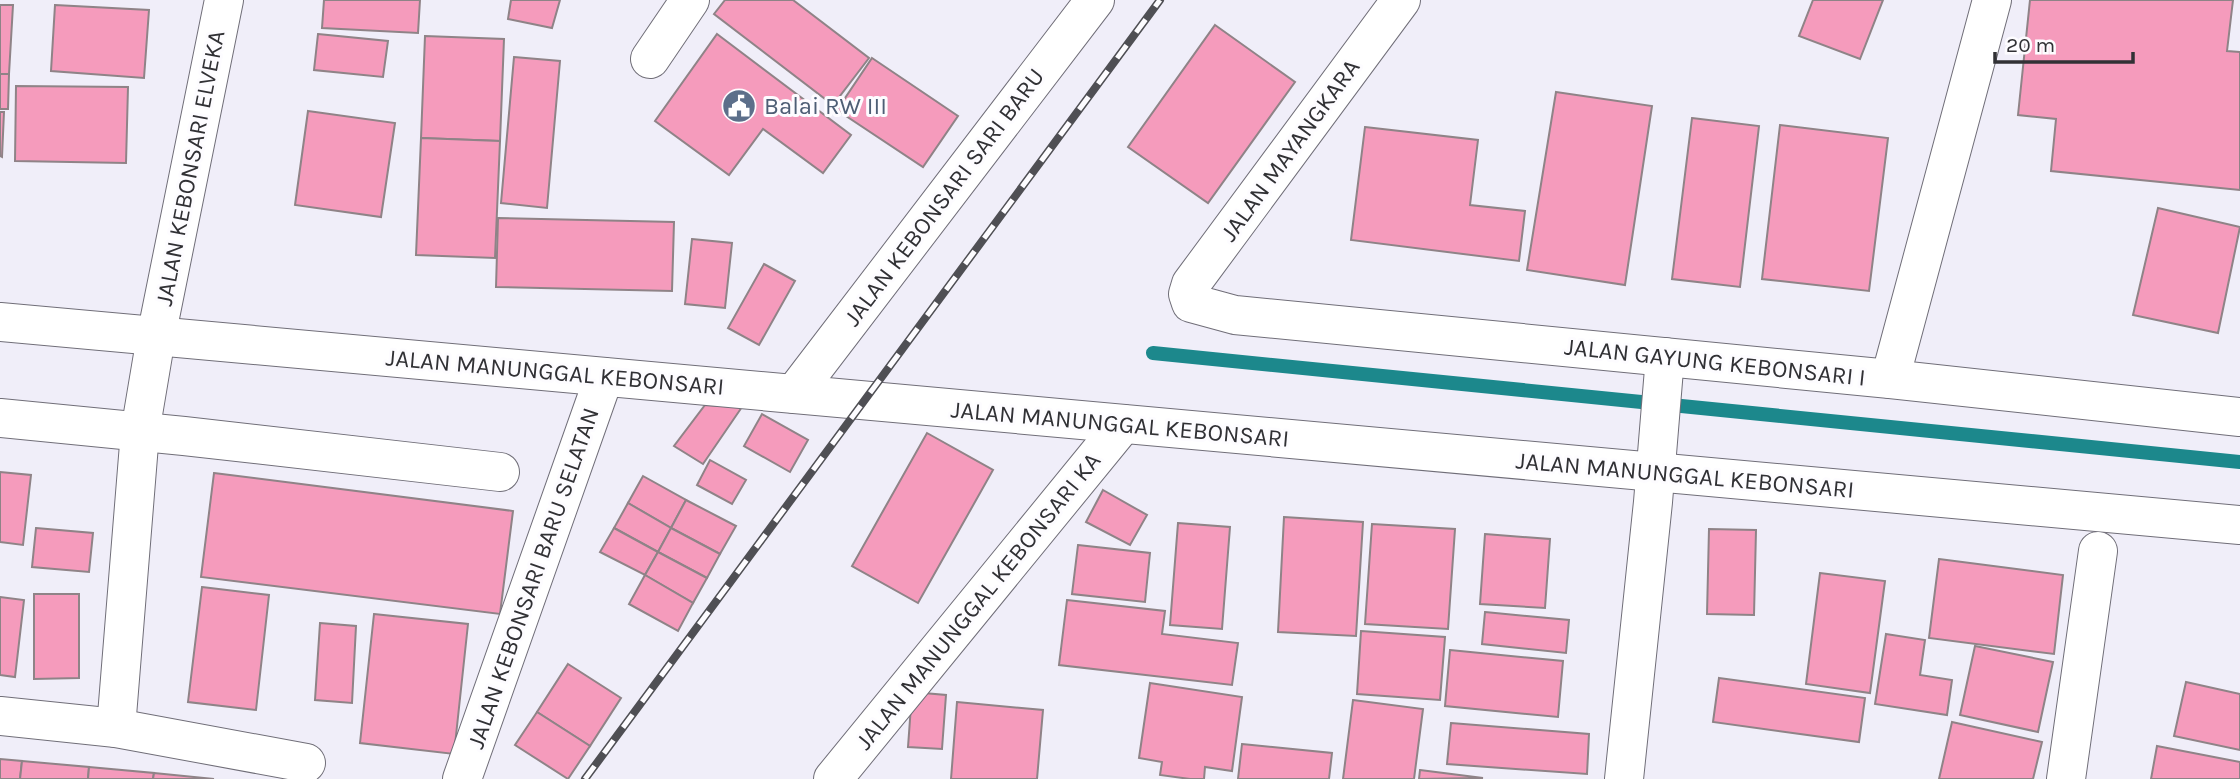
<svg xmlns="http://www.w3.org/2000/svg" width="2240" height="779" viewBox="0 0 2240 779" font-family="Karla,sans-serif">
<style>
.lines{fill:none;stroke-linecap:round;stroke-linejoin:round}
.stream{stroke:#1c888c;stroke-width:14}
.building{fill:#f59bbc;stroke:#8f8387;stroke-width:2}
.street-casing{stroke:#706e78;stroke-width:40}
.secondary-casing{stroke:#706e78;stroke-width:40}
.street{stroke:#fff;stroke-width:38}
.secondary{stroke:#fff;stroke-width:38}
.rail-casing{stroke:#4f4f54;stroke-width:8}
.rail{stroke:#fdfcff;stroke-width:5;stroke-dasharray:16;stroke-linecap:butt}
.labels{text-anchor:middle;stroke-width:6;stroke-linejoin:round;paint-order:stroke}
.service-label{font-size:24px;fill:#4e5e75;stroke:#fdfcff;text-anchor:start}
.street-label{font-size:24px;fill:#313135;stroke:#fdfcff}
</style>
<rect width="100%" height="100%" fill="#f0eef9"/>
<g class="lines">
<path class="stream" d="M1153,353L2240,462"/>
</g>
<g class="building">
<path d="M324,0H420L418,33L322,28Z"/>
<path d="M511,0H560L552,28L508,19Z"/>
<path d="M725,0H793L869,58L833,105L714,14Z"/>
<path d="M1813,0H1883L1860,59L1799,36Z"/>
<path d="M2030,0H2233L2227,51L2240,52V190L2051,171L2056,119L2018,115Z"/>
<path d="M0,5H13L9,74H0Z"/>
<path d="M55,5L149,10L144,78L51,71Z"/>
<path d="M1215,25L1295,82L1208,203L1128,147Z"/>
<path d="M318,34L388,41L383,77L314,70Z"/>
<path d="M717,34L851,135L823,173L763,129L729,175L655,121Z"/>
<path d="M425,36L504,39L500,141L421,138Z"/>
<path d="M514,57L560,61L547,208L501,203Z"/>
<path d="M872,58L958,116L923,167L837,110Z"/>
<path d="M0,74H9L8,109H0Z"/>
<path d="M16,86L128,87L126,163L15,161Z"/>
<path d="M1556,92L1652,106L1625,285L1527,270Z"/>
<path d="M308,111L395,123L381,217L295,205Z"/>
<path d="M0,112H4L2,157L0,156Z"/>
<path d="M1692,118L1759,126L1740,287L1672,279Z"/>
<path d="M1780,125L1888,138L1869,291L1762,279Z"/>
<path d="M1365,127L1478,140L1470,205L1525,211L1519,261L1351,240Z"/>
<path d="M421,138L500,141L495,258L416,255Z"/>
<path d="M2158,208L2240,227L2218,333L2133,315Z"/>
<path d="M498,218L674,222L672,291L496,287Z"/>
<path d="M692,239L732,243L725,308L685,304Z"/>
<path d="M764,264L795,281L759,345L728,328Z"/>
<path d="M705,405L742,407L703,464L674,446Z"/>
<path d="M762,414L808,440L790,472L744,446Z"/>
<path d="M927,433L993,470L918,603L852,566Z"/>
<path d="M710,460L746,480L732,504L697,485Z"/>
<path d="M0,472L31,475L23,545L0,542Z"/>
<path d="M214,473L513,511L500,614L201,577Z"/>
<path d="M643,476L686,500L671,528L628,503Z"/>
<path d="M1103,490L1147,515L1130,545L1086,522Z"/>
<path d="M686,500L736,526L720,554L671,528Z"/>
<path d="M628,503L671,528L658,552L614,528Z"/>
<path d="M1284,517L1363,522L1356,636L1278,632Z"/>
<path d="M1178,523L1230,527L1222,629L1170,625Z"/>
<path d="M1372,524L1455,529L1448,629L1365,624Z"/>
<path d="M36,528L93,533L89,572L32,567Z"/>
<path d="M614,528L658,552L645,575L600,552Z"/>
<path d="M671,528L720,554L707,578L658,552Z"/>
<path d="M1709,529L1756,530L1754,615L1707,614Z"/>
<path d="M1485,534L1550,539L1545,608L1480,604Z"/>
<path d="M1078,545L1150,553L1145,602L1072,594Z"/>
<path d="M658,552L707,578L693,603L645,575Z"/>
<path d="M1939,559L2063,575L2054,654L1929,638Z"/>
<path d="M1820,573L1885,581L1870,693L1806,684Z"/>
<path d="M645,575L693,603L678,631L629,604Z"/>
<path d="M202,587L269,595L256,710L188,702Z"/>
<path d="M34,594H79V678L34,679Z"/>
<path d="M0,597L24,600L15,677L0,675Z"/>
<path d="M1067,600L1165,611L1162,634L1238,643L1232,685L1059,665Z"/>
<path d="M1485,612L1569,620L1566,653L1482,644Z"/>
<path d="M374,614L468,624L454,754L360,743Z"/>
<path d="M320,623L356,626L352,703L315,700Z"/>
<path d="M1361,631L1445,637L1440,700L1357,694Z"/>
<path d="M1886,634L1925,640L1920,675L1952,680L1947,715L1875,704Z"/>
<path d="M1975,646L2053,662L2038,732L1960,715Z"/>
<path d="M1450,650L1563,661L1558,717L1445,706Z"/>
<path d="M568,664L621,698L590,746L537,712Z"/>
<path d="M1719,678L1865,698L1859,742L1713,722Z"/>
<path d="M2186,682L2240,694V750L2174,736Z"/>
<path d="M1150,683L1242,697L1232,771L1205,767L1204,779H1190L1160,775L1162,762L1139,758Z"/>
<path d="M912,692L946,695L942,749L908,747Z"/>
<path d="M1353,700L1423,709L1414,779H1343Z"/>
<path d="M957,702L1043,710L1037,779H951Z"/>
<path d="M537,712L590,746L568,779L515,745Z"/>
<path d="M1952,722L2042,742L2033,779H1939Z"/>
<path d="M1451,723L1589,734L1587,774L1447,764Z"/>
<path d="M1242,744L1332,753L1329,779H1238Z"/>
<path d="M2157,746L2240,762V779H2151Z"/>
<path d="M0,759L22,761L20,779H0Z"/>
<path d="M22,761L89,767L88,779H20Z"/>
<path d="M89,767L154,773L153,779H88Z"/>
<path d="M1420,770L1483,778L1419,779Z"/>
<path d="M154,773L214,779H153Z"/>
</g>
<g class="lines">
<g class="street-casing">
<g id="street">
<path d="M1401,0L1191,284L1188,294L1191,303L1235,315L1890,379L2240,417"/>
<path d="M650,59L690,0"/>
<path d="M1890,379L1992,0"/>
<path d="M794,394L1095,0"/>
<path d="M0,418L184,436L500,472"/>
<path d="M0,716L116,728L306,763"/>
<path d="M116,728L140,432L156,337L224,0"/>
<path d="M462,779L604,377"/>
<path d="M833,779L1123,424"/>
<path d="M1624,779L1653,502L1665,357"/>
<path d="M2066,779L2098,551"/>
</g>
</g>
<g class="secondary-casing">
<path id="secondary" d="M0,322L2240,525"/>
</g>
<use href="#street" class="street"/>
<use href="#secondary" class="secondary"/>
<g class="rail-casing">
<path id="rail" d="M585,779L1160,0"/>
</g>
<use href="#rail" class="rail"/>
</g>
<defs>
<g id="civic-disc" transform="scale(1.75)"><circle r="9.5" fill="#5c6f8a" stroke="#fdfcff"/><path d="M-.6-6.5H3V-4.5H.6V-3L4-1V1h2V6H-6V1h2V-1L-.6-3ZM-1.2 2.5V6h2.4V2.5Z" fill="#fff"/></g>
</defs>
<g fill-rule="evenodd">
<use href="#civic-disc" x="739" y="106"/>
</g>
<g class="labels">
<g class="service-label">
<text x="764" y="114">Balai RW III</text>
</g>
<g class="street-label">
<text transform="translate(1290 150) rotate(-54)" y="8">JALAN MAYANGKARA</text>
<text transform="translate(190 168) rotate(-79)" y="8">JALAN KEBONSARI ELVEKA</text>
<text transform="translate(944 197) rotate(-53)" y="8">JALAN KEBONSARI SARI BARU</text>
<text transform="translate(1715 362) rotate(6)" y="8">JALAN GAYUNG KEBONSARI I</text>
<text transform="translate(555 372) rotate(5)" y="8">JALAN MANUNGGAL KEBONSARI</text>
<text transform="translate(1120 424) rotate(5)" y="8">JALAN MANUNGGAL KEBONSARI</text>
<text transform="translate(1685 475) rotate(5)" y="8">JALAN MANUNGGAL KEBONSARI</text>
<text transform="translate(533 578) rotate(-71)" y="8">JALAN KEBONSARI BARU SELATAN</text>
<text transform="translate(978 601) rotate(-51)" y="8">JALAN MANUNGGAL KEBONSARI KA</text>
</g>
</g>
<path d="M1995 52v10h138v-10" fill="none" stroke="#313135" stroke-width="3.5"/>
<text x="2006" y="52" font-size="21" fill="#313135" stroke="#fdfcff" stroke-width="5" paint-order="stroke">20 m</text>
</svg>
